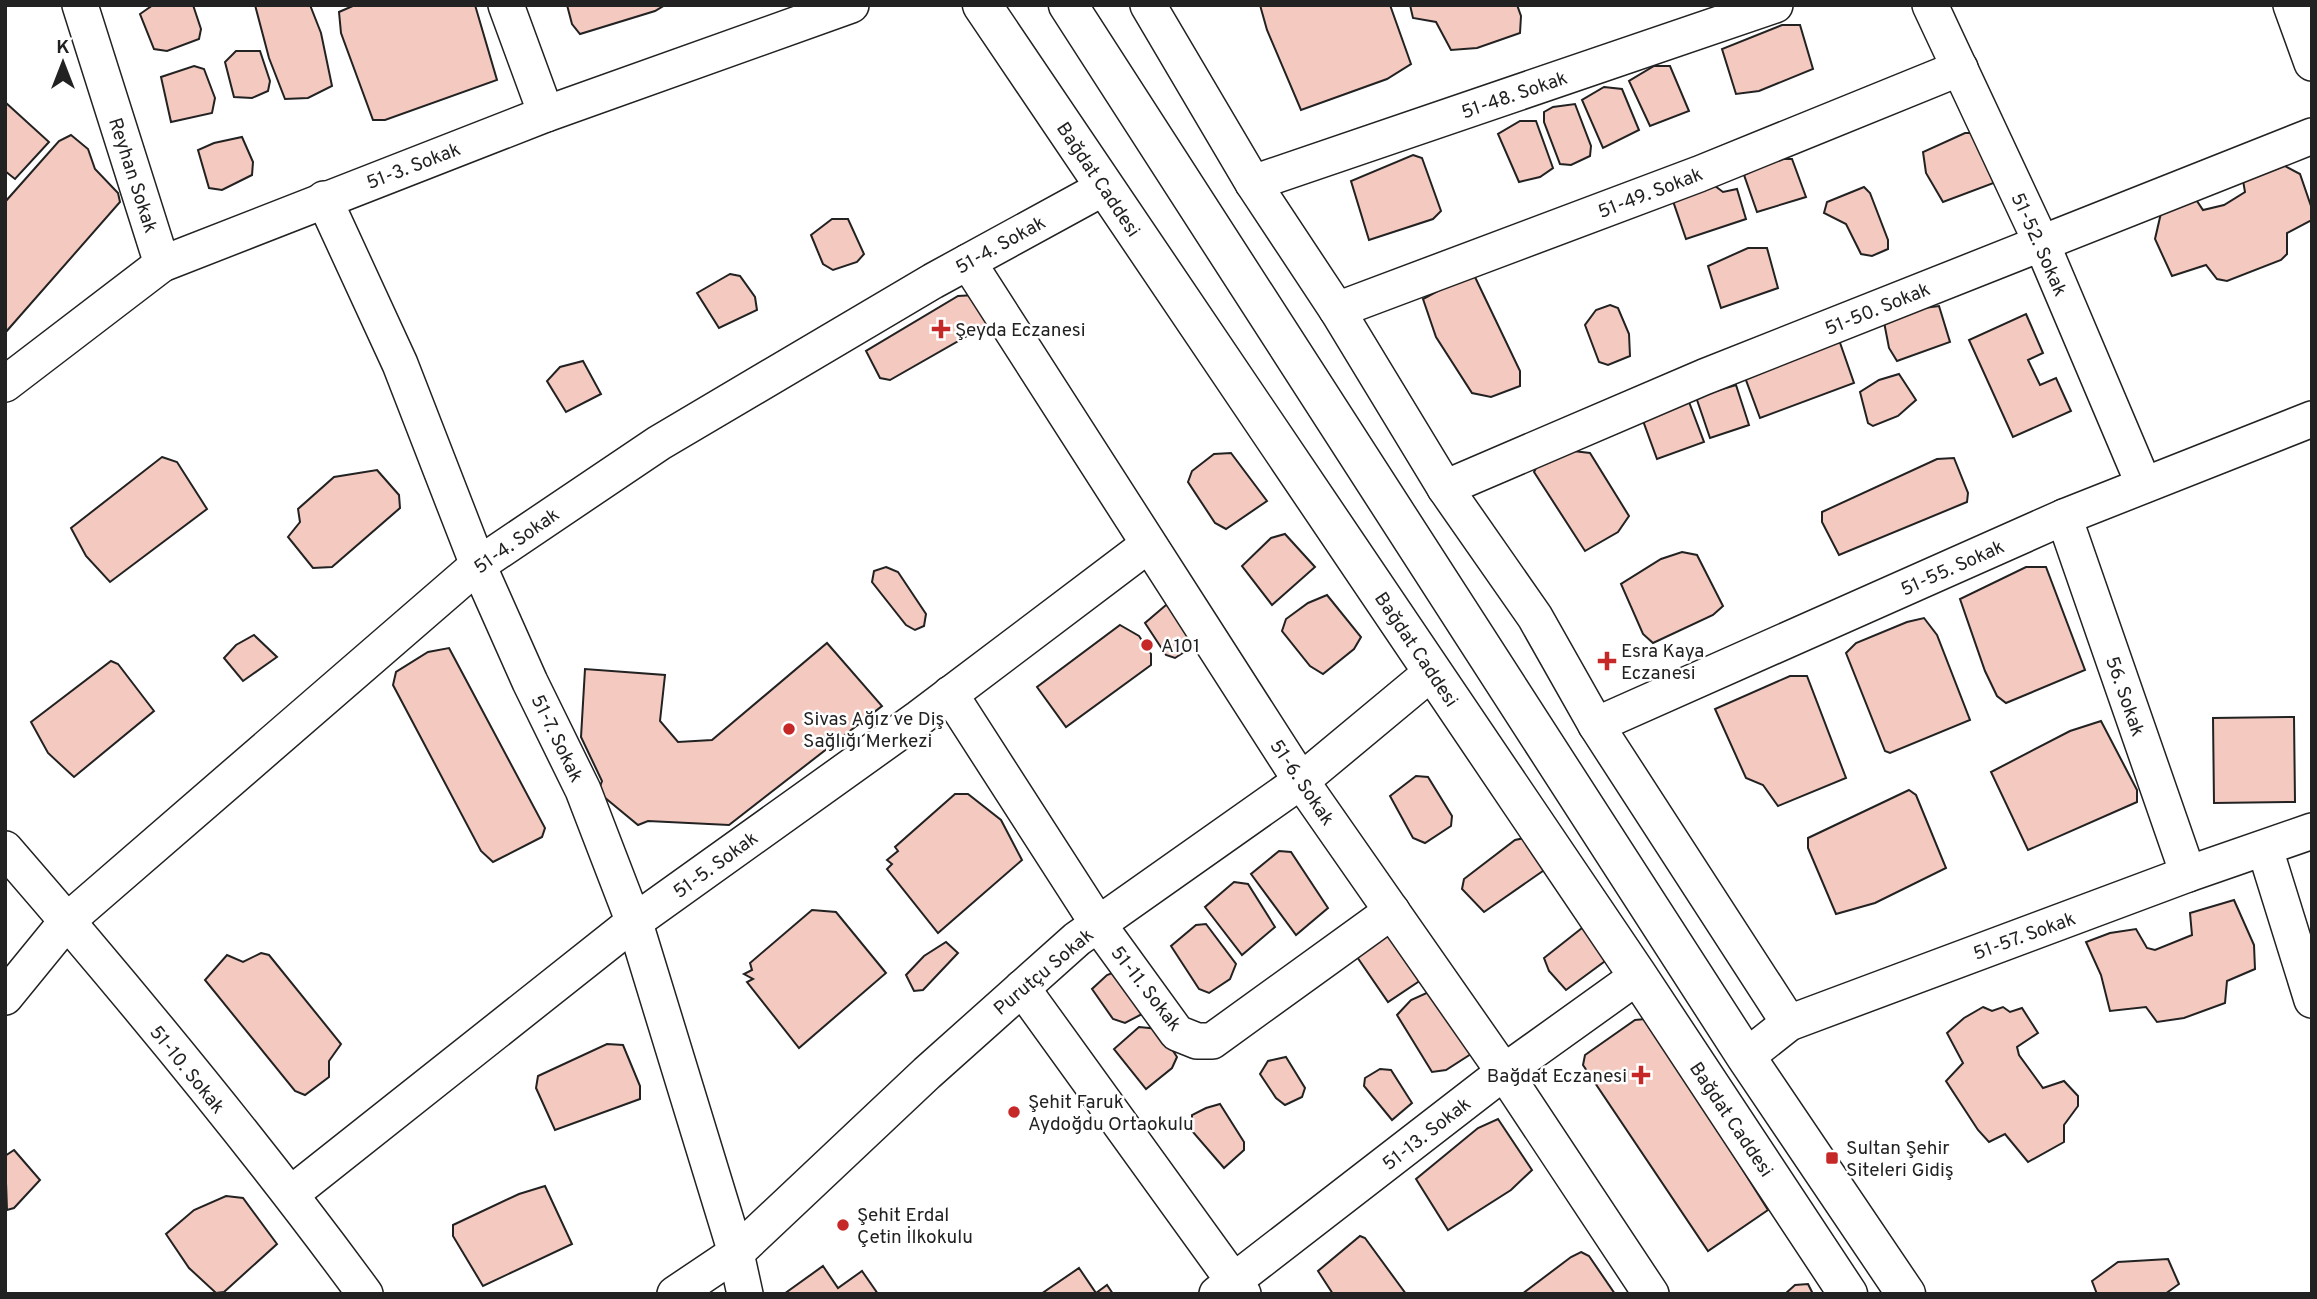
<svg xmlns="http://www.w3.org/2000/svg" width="2317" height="1299" viewBox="0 0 2317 1299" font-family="Overpass,sans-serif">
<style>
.building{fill:#f3c9c0;stroke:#222;stroke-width:2}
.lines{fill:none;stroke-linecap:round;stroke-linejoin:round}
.minor-casing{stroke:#222;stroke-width:38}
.major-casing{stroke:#222;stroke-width:41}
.minor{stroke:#fff;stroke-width:35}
.major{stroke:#fff;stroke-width:38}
.poi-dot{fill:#c62828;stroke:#fff;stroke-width:2.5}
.labels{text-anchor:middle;stroke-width:5;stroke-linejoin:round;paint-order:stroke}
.street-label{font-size:19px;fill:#222;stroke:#fff}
.poi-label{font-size:19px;fill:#222;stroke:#fff;text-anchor:start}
</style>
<rect width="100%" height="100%" fill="#fff"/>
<g class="building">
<path d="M153,5H193L201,29L199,39L167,51L154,49L140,14Z"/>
<path d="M255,5H310L321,33L332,86L308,98L285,99L269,58Z"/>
<path d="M355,5H475L497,80L385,120H373L341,33L339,12Z"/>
<path d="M567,5H665L655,11L580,34L572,24Z"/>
<path d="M1260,5H1390L1411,64L1387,79L1301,110L1267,30Z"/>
<path d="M1410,5H1517L1521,16L1520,33L1477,48L1451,50L1436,22L1413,18Z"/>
<path d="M1782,25H1800L1813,69L1759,91L1736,94L1722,49Z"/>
<path d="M236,51H260L270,81L268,91L252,98L234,97L225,62Z"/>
<path d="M194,66L204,69L215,98L212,113L171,122L161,77Z"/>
<path d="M1654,66H1670L1689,111L1650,126L1629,81Z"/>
<path d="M1604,87L1622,89L1639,130L1603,148L1582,100Z"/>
<path d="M5,102L49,142L15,179L5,171Z"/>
<path d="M1575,104L1591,146L1590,156L1571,165L1560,164L1544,122V112L1553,107Z"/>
<path d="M1520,121H1536L1553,168L1540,177L1519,182L1498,134Z"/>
<path d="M1965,133H1984L1999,181L1943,202L1926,173L1923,152Z"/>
<path d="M71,135L88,149L95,169L118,193L120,202L5,333V202L59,141Z"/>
<path d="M242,137L253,162L252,175L222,190L209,188L198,150L214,143Z"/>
<path d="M1413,155L1422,158L1441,211L1433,219L1369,240L1351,181Z"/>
<path d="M2266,156L2300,174L2312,209V220L2287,233V254L2281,260L2227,281L2217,279L2206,265L2172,276L2155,239L2164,200L2189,189L2203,210L2224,205L2245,192L2241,169Z"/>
<path d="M1776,159H1792L1806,197L1757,212L1744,175Z"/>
<path d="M1715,186L1723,192L1737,189L1746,219L1686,239L1673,201Z"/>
<path d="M1864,187L1870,193L1888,240V249L1872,256L1861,254L1846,224L1824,213L1827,202Z"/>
<path d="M832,219H848L864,254L857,262L833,270L823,264L811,235Z"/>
<path d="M1748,248H1767L1778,288L1721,308L1708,266Z"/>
<path d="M730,274L740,276L755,297L757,310L719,328L697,293Z"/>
<path d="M1474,275L1520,371V386L1491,397L1472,393L1436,337L1423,299L1447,286Z"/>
<path d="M975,295L988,324L890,380L880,378L866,351L958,296Z"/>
<path d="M1610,305L1618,308L1629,334L1630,356L1608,365L1599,362L1585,325L1596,310Z"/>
<path d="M1939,306L1950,342L1897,361L1889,348L1884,322L1916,309Z"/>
<path d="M2026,314L2043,353L2028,360L2040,385L2056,378L2071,411L2013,437L1969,340Z"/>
<path d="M1838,337L1854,383L1760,418L1743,372Z"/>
<path d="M583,361L601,394L566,412L547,381L560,367Z"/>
<path d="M1899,374L1916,400L1898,416L1873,426L1868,423L1860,392L1879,380Z"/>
<path d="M1736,385L1749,425L1710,438L1696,397Z"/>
<path d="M1689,402L1704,442L1657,459L1642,418Z"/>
<path d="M1573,451L1590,453L1629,516L1618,532L1585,551L1534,472L1537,466Z"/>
<path d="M1231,453L1267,501L1226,529L1215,523L1188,482L1192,471L1214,454Z"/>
<path d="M162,457L177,462L207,509L110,582L86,556L71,528Z"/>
<path d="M1954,458L1968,493L1967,502L1839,555L1822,522V512L1937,459Z"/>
<path d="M377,470L399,495L400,508L332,567L313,568L288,537L300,522L298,509L334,477Z"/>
<path d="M1285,534L1315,567L1272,605L1242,566L1271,538Z"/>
<path d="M1682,552L1697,555L1723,606L1713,615L1653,643L1643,634L1621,584L1661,559Z"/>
<path d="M886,567L898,572L926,614L924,626L915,630L906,625L872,582L874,571Z"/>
<path d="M2026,567H2046L2085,670L2006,703L1997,696L1985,671L1960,599Z"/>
<path d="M1327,595L1361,637L1354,649L1323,674L1310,666L1282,631L1286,619L1308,603Z"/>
<path d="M1166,605L1173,606L1190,630L1192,647L1175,658L1166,655L1145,623Z"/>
<path d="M1924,618L1937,635L1970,720L1890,753L1885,751L1846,653L1856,643L1907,622Z"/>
<path d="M1120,625L1139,636L1151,654V665L1066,727L1037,687Z"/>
<path d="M254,635L277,657L243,681L224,658L236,645Z"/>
<path d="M827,643L882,706L729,825L648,821L638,825L598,792L602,781L581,737L585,669L665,675L660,721L678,742L712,740Z"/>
<path d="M449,648L545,828L542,837L493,862L481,851L393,685L396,672L428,652Z"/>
<path d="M111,661L118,664L154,711L74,777L48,753L31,722Z"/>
<path d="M1790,676H1807L1846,778L1778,806L1763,785L1746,778L1715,709Z"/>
<path d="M2294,717L2295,802L2214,803L2213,718Z"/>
<path d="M2101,721L2137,790V802L2028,850L1991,772L2070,731Z"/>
<path d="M1416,776L1428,777L1452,816L1451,826L1425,843L1413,838L1390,796Z"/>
<path d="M1909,790L1916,795L1946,868L1875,903L1836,914L1808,848V838Z"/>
<path d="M955,794H968L1001,820L1022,860L938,933L887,869L892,864L887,860L898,851L895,847Z"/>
<path d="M1529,837L1550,866L1484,912L1462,889L1464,879L1515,840Z"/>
<path d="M1279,851L1291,852L1328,908L1296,935L1251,874Z"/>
<path d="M1234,882L1248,884L1275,927L1242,955L1205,907Z"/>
<path d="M2234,900L2254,945L2255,969L2227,981L2225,1003L2184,1018L2157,1022L2146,1007L2110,1011L2101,975L2086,942L2110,933L2136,929L2147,948L2155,950L2192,935L2190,913Z"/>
<path d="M812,910L836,912L886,973L799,1048L747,982L753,979L744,974L752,970L750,963Z"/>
<path d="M1206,924L1236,964L1230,979L1209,993L1199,989L1171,946L1196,925Z"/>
<path d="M1582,928L1597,929L1612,956L1566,990L1549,971L1544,958Z"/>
<path d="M1385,931L1421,980L1388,1002L1355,954Z"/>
<path d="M946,942L958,953L923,990L914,991L906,975L924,956Z"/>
<path d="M261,953L269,955L341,1044L329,1061V1077L305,1095L295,1091L205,980L227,955L243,962Z"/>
<path d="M1120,970L1144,1013L1125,1023L1113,1019L1092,989L1107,975Z"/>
<path d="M1431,991L1471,1054L1446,1070L1432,1072L1397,1015L1411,1000Z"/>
<path d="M1983,1007L1992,1011L2003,1007L2010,1012L2022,1008L2038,1033L2017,1047L2019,1055L2043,1088L2064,1081L2078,1096V1106L2064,1125V1142L2028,1162L2005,1134L1989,1142L1978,1130L1946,1081L1963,1063L1947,1033L1964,1018Z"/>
<path d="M1645,1019L1658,1035L1768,1210L1708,1251L1583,1065L1585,1055L1635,1020Z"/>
<path d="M1139,1027L1159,1029L1177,1057L1172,1068L1146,1089L1114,1049Z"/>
<path d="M607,1044L623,1045L640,1086V1099L555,1130L536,1088L538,1076Z"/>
<path d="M1286,1057L1305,1088L1302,1097L1285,1105L1276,1098L1260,1074L1268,1061Z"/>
<path d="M1380,1069L1391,1070L1412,1103L1392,1120L1364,1086L1365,1078Z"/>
<path d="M1220,1104L1244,1142V1150L1224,1168L1192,1131V1115L1206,1108Z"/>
<path d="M1498,1119L1532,1170L1511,1190L1448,1230L1416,1179L1478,1128Z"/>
<path d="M14,1150L40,1180L14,1208L7,1210L5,1156Z"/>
<path d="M545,1186L572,1244L483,1286L453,1236V1225L519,1194Z"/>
<path d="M226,1196L243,1198L277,1244L224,1292L216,1293L189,1268L166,1234L194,1210Z"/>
<path d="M1360,1236L1365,1238L1406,1294H1333L1318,1271Z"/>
<path d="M1581,1252L1589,1256L1615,1294H1522L1571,1257Z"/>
<path d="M2168,1259L2179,1284L2165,1294H2097L2092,1281L2118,1262Z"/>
<path d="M823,1266L838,1288L862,1271L878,1294H784Z"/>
<path d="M1079,1268L1096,1293L1107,1285L1113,1294H1041Z"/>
<path d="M1808,1284L1813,1294H1785L1795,1285Z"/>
</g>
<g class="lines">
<g class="minor-casing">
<g id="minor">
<path d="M80,5L162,264"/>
<path d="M506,5L546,114"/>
<path d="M1148,5L1253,183L1337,310L1445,488L1535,617L1596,725L1789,1023"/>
<path d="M1930,5L2041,242L2144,485"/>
<path d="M2291,5L2312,63"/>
<path d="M1253,183L1775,5"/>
<path d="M324,199L400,364L478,565L530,682L583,790L638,933L736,1253L745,1294"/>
<path d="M968,262L1301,781L1504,1072L1651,1294"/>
<path d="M1337,310L1699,174L1960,68"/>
<path d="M5,384L162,264L546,114L851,5"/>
<path d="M1445,488L1704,377L2312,136"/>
<path d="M2064,517L2188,874"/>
<path d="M950,694L1098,924L1177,1033L1197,1041H1212L1392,911"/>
<path d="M1596,725L2064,517L2312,419"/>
<path d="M5,849C130,993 252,1140 365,1294"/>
<path d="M2265,849L2312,1000"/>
<path d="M1022,988L1243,1294"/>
<path d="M5,997L67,921L478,565L659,443L933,281L1105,187"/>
<path d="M1746,1057L1789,1023L2188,874L2312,831"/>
<path d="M291,1194L634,922L919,718L1148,545"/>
<path d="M675,1294L736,1253L927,1073L1077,939L1301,781L1432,672"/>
<path d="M1217,1294L1504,1072L1638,976"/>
</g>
</g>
<g class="major-casing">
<g id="major">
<path d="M982,5L1638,976L1848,1294"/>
<path d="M1068,5L1746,1057L1906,1294"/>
</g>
</g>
<use href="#minor" class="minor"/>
<use href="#major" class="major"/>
</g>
<g class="poi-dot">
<path d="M937.5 318.5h7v7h7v7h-7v7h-7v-7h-7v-7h7z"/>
<circle cx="1147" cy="645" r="7"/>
<path d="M1603.5 650.5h7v7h7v7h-7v7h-7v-7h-7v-7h7z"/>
<circle cx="789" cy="729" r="7"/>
<path d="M1637.5 1064.5h7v7h7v7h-7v7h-7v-7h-7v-7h7z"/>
<circle cx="1014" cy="1112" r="7"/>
<rect x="1825" y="1151" width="14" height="14" rx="3.5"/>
<circle cx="843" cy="1225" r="7"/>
</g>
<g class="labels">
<g class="street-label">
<text transform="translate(1514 94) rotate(-19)" y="7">51-48. Sokak</text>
<text transform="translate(413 165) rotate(-21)" y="7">51-3. Sokak</text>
<text transform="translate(134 175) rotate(72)" y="7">Reyhan Sokak</text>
<text transform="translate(1099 179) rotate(56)" y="7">Bağdat Caddesi</text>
<text transform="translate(1650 192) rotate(-21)" y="7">51-49. Sokak</text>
<text transform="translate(1000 244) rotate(-29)" y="7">51-4. Sokak</text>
<text transform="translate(2040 244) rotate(66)" y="7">51-52. Sokak</text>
<text transform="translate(1877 308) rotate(-22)" y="7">51-50. Sokak</text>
<text transform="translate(516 540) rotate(-35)" y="7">51-4. Sokak</text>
<text transform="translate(1952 567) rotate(-24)" y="7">51-55. Sokak</text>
<text transform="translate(1417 649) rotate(56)" y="7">Bağdat Caddesi</text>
<text transform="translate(2126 696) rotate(71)" y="7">56. Sokak</text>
<text transform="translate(558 738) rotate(64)" y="7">51-7. Sokak</text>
<text transform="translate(1303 782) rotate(56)" y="7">51-6. Sokak</text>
<text transform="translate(715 864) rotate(-36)" y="7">51-5. Sokak</text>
<text transform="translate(2024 935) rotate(-20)" y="7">51-57. Sokak</text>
<text transform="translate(1043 971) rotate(-40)" y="7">Purutçu Sokak</text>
<text transform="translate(1147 988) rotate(52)" y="7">51-11. Sokak</text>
<text transform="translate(188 1069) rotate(51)" y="7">51-10. Sokak</text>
<text transform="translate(1732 1119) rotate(56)" y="7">Bağdat Caddesi</text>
<text transform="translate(1426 1133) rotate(-38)" y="7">51-13. Sokak</text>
</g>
<g class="poi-label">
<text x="955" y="336">Şeyda Eczanesi</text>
<text x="1161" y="652">A101</text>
<text x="1621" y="657">Esra Kaya<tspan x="1621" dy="22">Eczanesi</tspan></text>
<text x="803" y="725">Sivas Ağız ve Diş<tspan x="803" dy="22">Sağlığı Merkezi</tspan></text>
<text x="1627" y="1082" text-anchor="end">Bağdat Eczanesi</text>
<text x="1028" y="1108">Şehit Faruk<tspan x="1028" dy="22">Aydoğdu Ortaokulu</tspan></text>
<text x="1846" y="1154">Sultan Şehir<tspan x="1846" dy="22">Siteleri Gidiş</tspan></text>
<text x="857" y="1221">Şehit Erdal<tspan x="857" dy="22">Çetin İlkokulu</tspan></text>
</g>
</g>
<rect width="2317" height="1299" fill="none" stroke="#222222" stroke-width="14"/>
<g transform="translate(63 63)" stroke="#ffffff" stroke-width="5" paint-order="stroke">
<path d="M0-5L12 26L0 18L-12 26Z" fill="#222222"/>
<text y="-10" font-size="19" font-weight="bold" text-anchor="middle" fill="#222222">K</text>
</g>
</svg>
